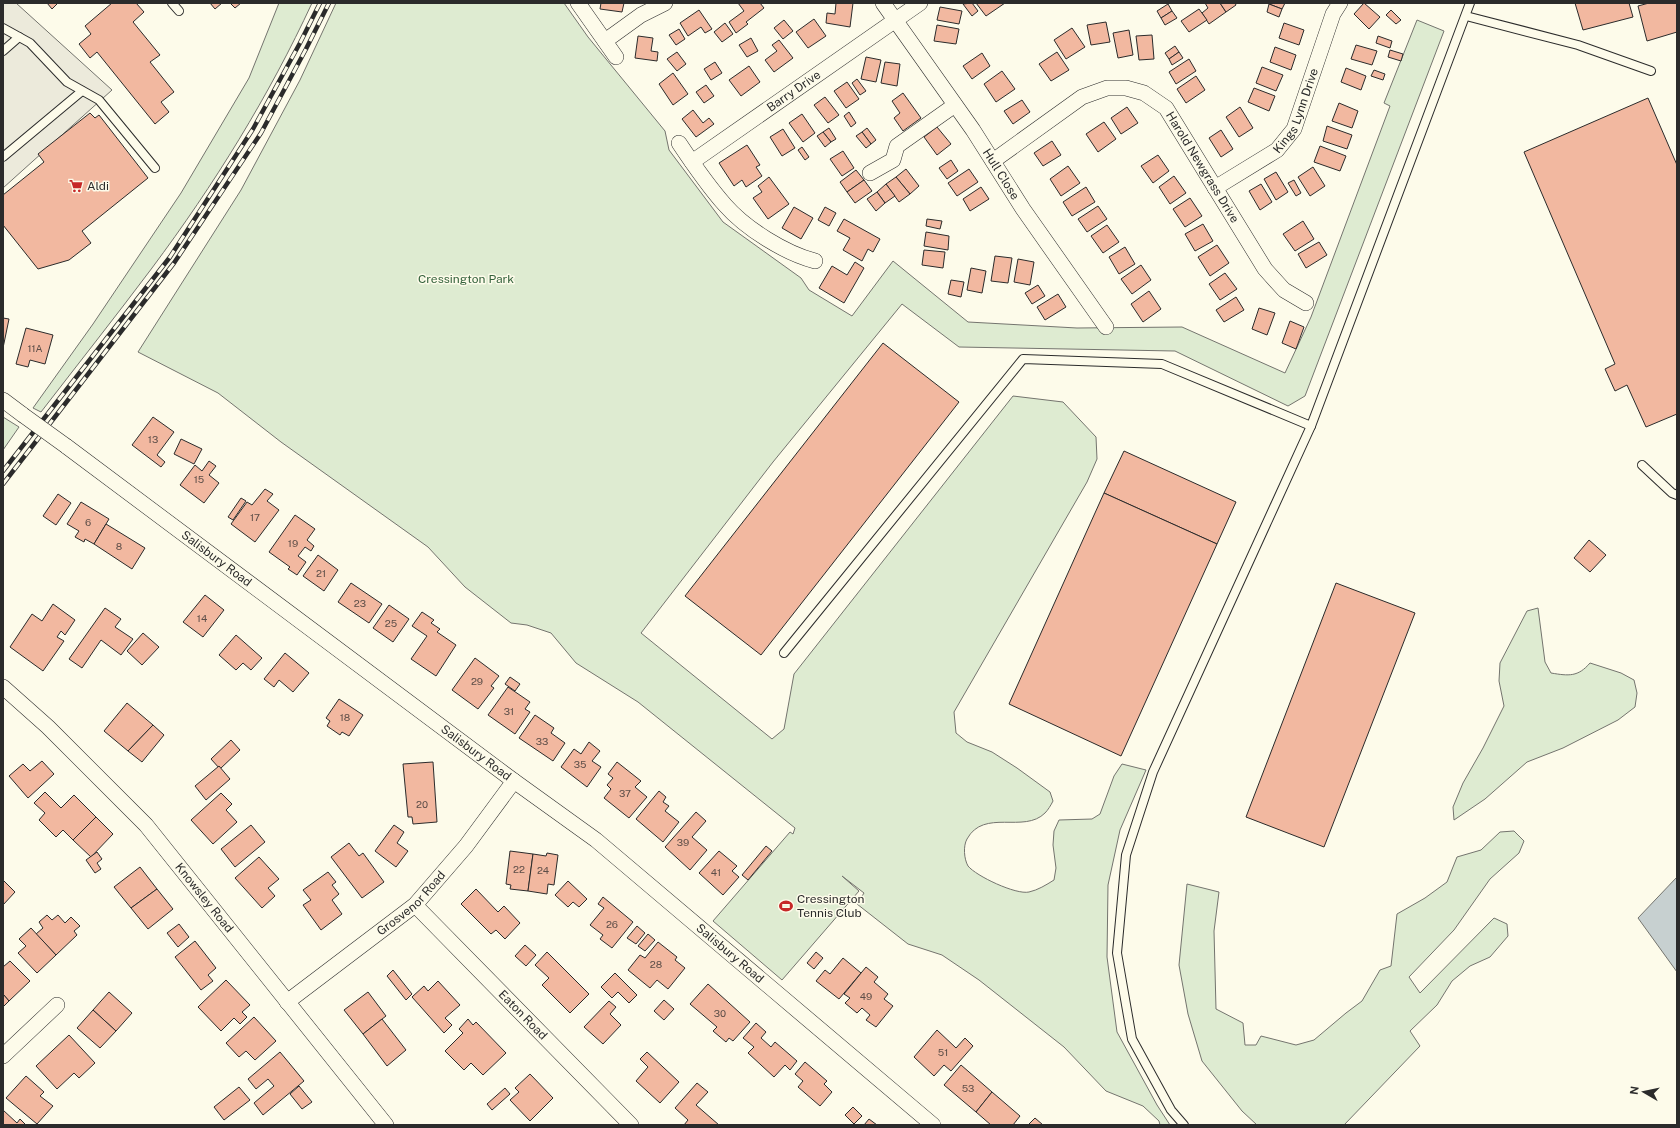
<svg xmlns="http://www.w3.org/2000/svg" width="1680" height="1128" viewBox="0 0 1680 1128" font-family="'Public Sans',sans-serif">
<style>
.green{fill:#deebd1;stroke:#74746e}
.parking{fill:#eceadb;stroke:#74746e}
.water{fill:#c7d0d0;stroke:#74746e}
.building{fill:#f2b8a0;stroke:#2b2b2b}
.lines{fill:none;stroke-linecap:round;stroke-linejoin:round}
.service-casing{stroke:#2b2b2b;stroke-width:10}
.minor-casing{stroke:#2b2b2b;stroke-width:16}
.service{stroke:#fdfbea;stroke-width:8}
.minor{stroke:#fdfbea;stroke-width:15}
.rail-casing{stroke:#2b2b2b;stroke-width:4.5}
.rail{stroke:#fdfbea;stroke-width:3;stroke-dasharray:9;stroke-linecap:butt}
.minor-bridge-casing{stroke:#2b2b2b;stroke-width:16;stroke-linecap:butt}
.minor-bridge{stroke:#fdfbea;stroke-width:15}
.labels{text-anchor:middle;stroke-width:3;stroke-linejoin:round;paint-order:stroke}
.number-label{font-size:10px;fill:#5d4e48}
.street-label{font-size:12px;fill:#2b2b2b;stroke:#fdfbea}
.poi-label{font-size:12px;fill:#2b2b2b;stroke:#fdfbea;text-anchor:start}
.park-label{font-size:12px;fill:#34623c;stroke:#fdfbea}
</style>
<rect width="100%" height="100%" fill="#fdfbea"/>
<g class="green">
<path d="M279,3H312C269,96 214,185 152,268C116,316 78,364 41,412L33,408L93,324L181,193L249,78Z"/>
<path d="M336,3H564L588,37L665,131L669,150L723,222L801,278L809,290L852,316L893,261L968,322L1077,328L1182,327L1285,373L1311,317L1390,106L1384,103L1417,20L1444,31L1305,396L1288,406L1175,351L959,347L902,304L773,462L641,633L772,739L784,729L794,674L1013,396L1063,402L1096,437L1097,459L1087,482L954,712L956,733L967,742L992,752L1017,768L1050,792L1053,801C1051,805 1048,810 1045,813C1024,834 984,808 967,839C963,846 964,859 968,866C976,876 1016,895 1029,892C1038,890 1046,885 1054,880L1056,868L1053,845L1054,831L1059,820L1092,819L1100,814L1114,776L1122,764L1146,770L1120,830L1108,885L1107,957L1117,1032L1157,1105L1170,1125H1160L1159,1121L1143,1106L1106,1091L1064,1047L979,980L942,955L908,944L857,904L864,893L842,876L859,891L782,980L713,921L790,832L793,834L795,828L638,702L576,663L551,633L527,625L511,623L465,587L428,547L281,442L218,393L138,352L241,190L300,80Z"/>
<path d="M3,417L19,427L3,450Z"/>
<path d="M1538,608L1545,662L1551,673C1569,676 1578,677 1590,663L1621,673L1634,680L1637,693L1635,707L1618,720L1563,748L1527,762L1485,799L1454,820L1453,807L1463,783L1483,748L1504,706L1499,681L1500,663L1527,611Z"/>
<path d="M1514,831L1524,841L1519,853L1490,879L1454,930L1409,977L1420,993L1494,918L1507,924L1508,936L1490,957L1470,966L1452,981L1437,1005L1410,1031L1420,1046L1344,1125H1257L1242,1111L1202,1061L1188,1014L1179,965L1187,884L1219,892L1214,931L1216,1009L1243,1023L1245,1045H1256L1261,1036L1296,1045L1314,1040L1346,1013L1362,1001L1380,970L1391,966L1397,914L1425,898L1447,882L1457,857L1481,850L1500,832Z"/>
</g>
<path class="parking" d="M3,3H16L112,90L3,188Z"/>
<path class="water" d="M1677,877V972L1638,918Z"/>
<g class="building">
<path d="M47,3H58L52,9Z"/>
<path d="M112,3H136L144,12L133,22L160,55L150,62L174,92L161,102L169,112L155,124L97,52L90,58L79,44L91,34L85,26Z"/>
<path d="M210,3H222L215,9Z"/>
<path d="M230,3H241L235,8Z"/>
<path d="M601,3H624L622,12L600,9Z"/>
<path d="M738,3H760L764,8L746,22L748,24L736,33L729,22L744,11Z"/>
<path d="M836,3H853L850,27L826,23L827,13L835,14Z"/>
<path d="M972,3L978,11L972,16L963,4Z"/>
<path d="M976,3H1005L986,16Z"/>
<path d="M1205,3H1220L1226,12L1209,24L1202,13L1208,8Z"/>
<path d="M1220,3H1235L1236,5L1226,12Z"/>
<path d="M1270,3H1285L1282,9L1269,4Z"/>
<path d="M1364,3L1380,17L1369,29L1354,14Z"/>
<path d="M1575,3H1629L1633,17L1583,30Z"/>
<path d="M1649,3H1677V32L1647,41L1638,6Z"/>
<path d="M1168,4L1172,11L1161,18L1157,11Z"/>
<path d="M1269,4L1282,9L1279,17L1267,12Z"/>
<path d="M940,7L962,11L959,24L937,20Z"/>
<path d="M1199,9L1207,20L1189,32L1181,21Z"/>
<path d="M699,10L712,29L705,33L701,27L688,36L680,23Z"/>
<path d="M1391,10L1401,20L1396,24L1386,15Z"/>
<path d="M1172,11L1177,18L1165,25L1161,18Z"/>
<path d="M814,19L826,36L808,48L796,32Z"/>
<path d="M784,20L793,31L783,39L774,28Z"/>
<path d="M1106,22L1110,42L1091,45L1087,25Z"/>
<path d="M725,23L733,34L722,42L714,32Z"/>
<path d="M1284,23L1304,30L1299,45L1279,38Z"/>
<path d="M937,25L959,29L956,44L934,41Z"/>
<path d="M1072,28L1085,47L1066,59L1054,40Z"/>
<path d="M679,29L685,39L676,45L669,35Z"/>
<path d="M1129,30L1133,55L1118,58L1113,33Z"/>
<path d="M1152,35L1154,59L1139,60L1136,36Z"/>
<path d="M638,36L653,38L651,51L658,52L657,61L635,58Z"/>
<path d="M1378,36L1392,41L1390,48L1376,43Z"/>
<path d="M751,38L758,51L747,57L739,45Z"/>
<path d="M779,40L793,58L774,72L765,60L777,51L772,45Z"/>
<path d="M1356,45L1377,51L1372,65L1351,59Z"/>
<path d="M1175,46L1179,52L1169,59L1165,53Z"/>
<path d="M1275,47L1296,55L1291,70L1270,62Z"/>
<path d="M1390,50L1403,54L1401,61L1388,57Z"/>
<path d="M677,52L686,64L677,71L667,59Z"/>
<path d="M1057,52L1069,70L1051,81L1039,64Z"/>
<path d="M1179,52L1183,58L1172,65L1169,59Z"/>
<path d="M982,53L990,66L972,79L963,66Z"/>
<path d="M866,57L881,60L876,82L861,79Z"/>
<path d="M1189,59L1196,71L1176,84L1169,72Z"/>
<path d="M715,62L722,73L711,80L704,69Z"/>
<path d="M885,62L900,64L897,86L881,83Z"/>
<path d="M749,66L760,82L741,96L729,80Z"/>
<path d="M1262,67L1283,75L1276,91L1256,83Z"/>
<path d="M1346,68L1366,76L1361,90L1341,82Z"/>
<path d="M1374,70L1385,74L1383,80L1371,76Z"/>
<path d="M1002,71L1015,89L996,102L984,84Z"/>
<path d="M673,73L688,94L673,105L659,84Z"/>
<path d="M1196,76L1205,90L1186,103L1177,89Z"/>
<path d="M857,79L866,91L860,95L852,83Z"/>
<path d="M847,82L859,99L846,108L834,91Z"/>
<path d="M706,85L714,96L704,103L696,92Z"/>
<path d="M1254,88L1275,96L1269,111L1248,102Z"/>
<path d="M903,93L921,118L903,131L894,118L900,113L892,101Z"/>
<path d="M825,97L839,115L828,123L814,105Z"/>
<path d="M1648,98L1677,165V414L1646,427L1627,385L1615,391L1605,369L1615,364L1524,152Z"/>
<path d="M1022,100L1030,112L1013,124L1004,111Z"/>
<path d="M1339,103L1358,111L1352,128L1332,121Z"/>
<path d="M1127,107L1138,123L1121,134L1111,118Z"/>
<path d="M1240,107L1253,128L1239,137L1226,117Z"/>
<path d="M693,110L703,123L709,118L714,124L696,137L682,119Z"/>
<path d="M849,112L856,123L851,127L844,116Z"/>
<path d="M90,113L95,118L99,115L148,178L82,231L91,243L69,260L38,269L3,225V195L44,162L38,154Z"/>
<path d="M802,114L815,133L803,142L789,123Z"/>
<path d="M1104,122L1116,139L1098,152L1086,134Z"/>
<path d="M1327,126L1352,135L1347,149L1323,141Z"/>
<path d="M937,127L951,144L937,155L924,137Z"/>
<path d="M829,128L836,139L831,142L823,132Z"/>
<path d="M867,128L876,140L871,144L862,132Z"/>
<path d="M783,129L795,148L782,156L770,137Z"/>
<path d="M1221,130L1233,149L1221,157L1209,138Z"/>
<path d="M823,132L831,142L825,147L817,136Z"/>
<path d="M862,132L871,144L866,148L856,136Z"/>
<path d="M1052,141L1061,155L1043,166L1034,153Z"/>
<path d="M747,145L760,165L756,167L762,176L746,187L742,180L734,186L719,163Z"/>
<path d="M1320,146L1346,156L1340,171L1314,162Z"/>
<path d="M802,147L809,157L805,160L798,150Z"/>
<path d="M843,151L854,168L842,176L830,159Z"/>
<path d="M1158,155L1169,171L1153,183L1141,166Z"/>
<path d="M951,160L958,171L947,179L939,168Z"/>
<path d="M1068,166L1080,183L1061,196L1050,179Z"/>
<path d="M1313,167L1325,186L1310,196L1298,177Z"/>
<path d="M906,169L919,186L910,194L896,177Z"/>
<path d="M969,169L978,182L957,196L948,183Z"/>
<path d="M856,170L864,180L847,192L840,182Z"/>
<path d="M1276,172L1288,192L1276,200L1264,179Z"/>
<path d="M1174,176L1186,193L1170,204L1159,187Z"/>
<path d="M769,177L789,204L768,219L753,198L762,192L758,186Z"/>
<path d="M896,177L910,194L899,202L886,184Z"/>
<path d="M864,180L872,191L855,203L847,192Z"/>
<path d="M1294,180L1301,193L1296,196L1288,183Z"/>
<path d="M886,184L895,196L885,203L877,192Z"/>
<path d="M1261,184L1272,202L1260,210L1249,191Z"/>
<path d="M981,187L989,199L970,211L963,199Z"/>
<path d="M1086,187L1095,202L1072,216L1063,202Z"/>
<path d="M877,192L885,203L876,211L867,199Z"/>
<path d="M1190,198L1202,216L1185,227L1173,209Z"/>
<path d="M1098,206L1107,219L1087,232L1078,219Z"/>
<path d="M794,207L813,218L801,239L782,228Z"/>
<path d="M825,207L836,213L829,226L818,220Z"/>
<path d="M844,219L880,239L873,252L868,249L862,261L843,250L850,238L837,231Z"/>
<path d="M927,219L942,221L940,229L926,226Z"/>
<path d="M1303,221L1314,239L1295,251L1283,234Z"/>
<path d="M1203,224L1213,241L1195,251L1185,234Z"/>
<path d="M1107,225L1119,242L1103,253L1091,236Z"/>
<path d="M926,232L949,236L948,250L924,246Z"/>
<path d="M1319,242L1327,255L1306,268L1298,254Z"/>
<path d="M1217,245L1229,263L1210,276L1198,257Z"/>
<path d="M1125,247L1135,264L1119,274L1109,257Z"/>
<path d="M924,250L945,252L943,268L922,265Z"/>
<path d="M995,256L1012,258L1008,283L991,281Z"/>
<path d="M1018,259L1034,262L1030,285L1014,282Z"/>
<path d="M855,262L864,268L844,303L819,288L832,266L847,275Z"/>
<path d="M1141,265L1151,280L1132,294L1121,279Z"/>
<path d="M971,268L986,271L982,293L967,290Z"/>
<path d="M1225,273L1237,289L1220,300L1209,284Z"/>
<path d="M951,280L964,282L961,297L948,294Z"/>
<path d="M1038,285L1045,296L1032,304L1025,293Z"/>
<path d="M1149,291L1161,309L1143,322L1131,304Z"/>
<path d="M1058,294L1066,307L1045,320L1037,307Z"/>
<path d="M1236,297L1244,310L1224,322L1216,310Z"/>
<path d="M1259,308L1275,313L1267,335L1252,329Z"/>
<path d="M3,318L9,319L3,348Z"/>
<path d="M1290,321L1304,327L1296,349L1282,343Z"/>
<path d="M26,328L53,335L45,364L30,360L28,367L16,364Z"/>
<path d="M883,343L959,402L761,655L685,596Z"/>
<path d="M153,417L174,432L157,455L165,462L161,467L132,445Z"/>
<path d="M181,439L202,449L194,464L174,454Z"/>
<path d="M1124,451L1236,502L1217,544L1104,493Z"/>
<path d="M209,461L216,466L209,475L219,483L204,503L180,485L195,465L202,471Z"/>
<path d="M265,489L273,494L267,501L279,510L255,542L231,524L247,502L252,505Z"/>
<path d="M1104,493L1217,544L1121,756L1009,704Z"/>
<path d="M58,494L71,503L56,525L43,516Z"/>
<path d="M241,498L246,501L233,520L228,517Z"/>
<path d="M81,502L109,519L94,544L85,539L84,542L75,537L79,531L67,524Z"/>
<path d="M295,515L315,529L307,540L314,546L311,551L305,547L298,556L306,562L297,575L288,569L290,567L269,552Z"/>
<path d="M106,524L145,548L132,569L94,544Z"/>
<path d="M1589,540L1606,555L1590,572L1574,558Z"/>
<path d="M318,555L338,570L324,591L303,576Z"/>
<path d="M351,583L382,604L369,623L338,602Z"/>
<path d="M1336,583L1415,613L1324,847L1246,817Z"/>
<path d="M205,595L224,610L203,637L183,622Z"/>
<path d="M53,604L75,620L65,635L61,631L57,637L64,641L43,671L10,647L32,614L42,621Z"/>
<path d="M389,605L409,619L393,642L373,628Z"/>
<path d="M105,608L121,619L115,627L133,639L121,655L101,640L82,668L69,659Z"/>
<path d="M422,612L434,620L431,623L440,629L437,632L456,645L436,676L411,659L427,636L412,626Z"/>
<path d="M143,633L159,647L142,665L127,651Z"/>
<path d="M236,635L262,658L251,670L243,663L236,670L219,655Z"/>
<path d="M285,653L309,673L293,692L279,680L274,687L264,679Z"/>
<path d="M475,658L499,676L491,686L494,688L478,709L452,690Z"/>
<path d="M510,677L520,684L515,691L505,684Z"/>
<path d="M508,687L530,702L525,709L530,712L515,734L488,715Z"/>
<path d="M339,699L363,715L349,736L342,732L340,735L327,726L330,721L326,718Z"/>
<path d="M127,703L153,725L128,751L104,731Z"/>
<path d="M535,715L554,728L551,733L565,743L553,761L519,738Z"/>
<path d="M153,725L164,735L142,762L128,751Z"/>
<path d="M231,740L240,750L220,769L211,759Z"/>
<path d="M589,742L600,751L592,761L601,767L587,787L561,767L574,749L581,754Z"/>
<path d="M42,761L54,774L28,798L9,776L23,764L30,771Z"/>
<path d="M433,762L437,822L413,824L412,817H408L403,764Z"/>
<path d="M617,762L641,781L635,787L647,797L629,818L604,798L611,789L607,785L613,778L608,774Z"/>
<path d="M219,766L230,779L206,800L195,786Z"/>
<path d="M659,791L666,797L663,802L669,806L665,811L679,822L663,842L636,819Z"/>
<path d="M45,792L61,808L74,795L96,817L73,840L63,830L56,837L39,820L45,813L34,803Z"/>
<path d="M221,793L232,804L226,810L237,822L213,844L191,820Z"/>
<path d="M696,812L706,821L692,837L707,850L690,870L665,847Z"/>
<path d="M96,817L113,834L91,857L73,840Z"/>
<path d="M251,825L265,842L235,867L221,849Z"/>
<path d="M394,825L404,832L397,843L408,851L396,867L375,851Z"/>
<path d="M349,843L359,856L363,853L384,882L362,898L331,857Z"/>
<path d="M766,846L772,851L748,880L742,875Z"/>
<path d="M510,851L533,854L528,891L510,889L511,885L506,884Z"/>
<path d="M719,851L737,866L732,871L739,877L723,895L699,873Z"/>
<path d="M97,852L102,859L97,863L101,869L95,873L86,860Z"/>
<path d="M547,853L558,855L554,885L548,884L547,894L528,891L533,854L546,856Z"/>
<path d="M259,857L279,879L268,888L275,896L262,908L235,878Z"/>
<path d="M140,867L157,889L131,908L114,887Z"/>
<path d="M328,872L336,882L332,885L339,894L332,900L342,914L321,930L303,905L311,900L303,890Z"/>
<path d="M4,881L15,892L3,905V882Z"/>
<path d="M568,881L587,899L579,907L573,902L568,907L555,895Z"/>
<path d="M157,889L173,909L148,929L131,908Z"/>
<path d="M476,889L498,912L504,906L520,923L505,939L496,930L491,934L461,904Z"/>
<path d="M603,897L633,922L612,948L600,939L603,935L590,925L604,908L598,904Z"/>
<path d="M47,915L52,920L58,915L65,923L71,917L80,926L74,931L77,935L56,955L36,934L43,928L39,922Z"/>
<path d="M179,924L189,937L178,947L167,933Z"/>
<path d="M637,926L645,933L636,944L627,938Z"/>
<path d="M31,928L56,955L37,973L18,953L26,946L19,939Z"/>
<path d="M648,934L655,940L645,951L638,946Z"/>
<path d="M195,941L216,968L208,975L213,981L201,990L175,957Z"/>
<path d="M658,942L677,957L675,960L685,968L668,989L657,980L650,988L628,970L640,955L645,958Z"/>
<path d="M525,945L536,955L526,966L515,956Z"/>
<path d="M547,952L589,994L570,1013L542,985L549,978L535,965Z"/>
<path d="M816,952L823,958L814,969L807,963Z"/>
<path d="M843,958L861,973L839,999L816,981L825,970L830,974Z"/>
<path d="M10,961L30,981L9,1001L3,994V967Z"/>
<path d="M866,967L878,977L874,982L888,994L884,999L893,1006L876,1027L866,1020L870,1015L862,1008L857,1013L845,1003L850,998L844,994Z"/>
<path d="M393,970L412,994L406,1000L387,976Z"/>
<path d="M615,973L637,995L629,1003L618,992L612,998L601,987Z"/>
<path d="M226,980L250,1005L242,1012L247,1017L240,1024L234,1018L221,1031L198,1007Z"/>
<path d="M438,981L460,1005L445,1018L452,1025L444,1033L412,997L424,986L428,991Z"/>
<path d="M708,984L750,1022L733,1041L729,1038L726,1042L713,1031L717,1027L690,1004Z"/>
<path d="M109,992L132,1013L116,1031L93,1010Z"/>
<path d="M368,992L386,1016L363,1034L344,1010Z"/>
<path d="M3,994L9,1001L3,1007Z"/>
<path d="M664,1000L674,1009L664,1020L654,1011Z"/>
<path d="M609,1001L616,1007L610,1014L621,1025L603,1044L584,1027Z"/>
<path d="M93,1010L116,1031L100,1048L77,1028Z"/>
<path d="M254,1017L276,1041L255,1060L246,1051L239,1057L226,1043Z"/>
<path d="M382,1019L406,1050L387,1066L363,1034Z"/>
<path d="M468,1019L473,1025L476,1022L506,1053L483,1075L471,1063L464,1070L445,1051L463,1033L459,1029Z"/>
<path d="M756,1023L766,1032L761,1038L771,1047L775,1042L797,1061L790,1070L785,1065L774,1077L748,1053L754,1047L743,1038Z"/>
<path d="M937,1030L956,1048L965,1038L973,1046L951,1071L944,1065L934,1076L914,1057Z"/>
<path d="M69,1035L95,1063L79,1078L74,1073L57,1089L36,1066Z"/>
<path d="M280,1052L304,1081L263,1115L254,1103L274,1086L268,1079L256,1089L248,1079Z"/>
<path d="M647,1052L679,1082L660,1103L636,1081L648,1067L640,1059Z"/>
<path d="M805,1062L827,1081L824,1084L832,1092L820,1106L798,1087L803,1081L795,1074Z"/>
<path d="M961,1065L992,1092L976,1112L944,1085Z"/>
<path d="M530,1074L553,1098L530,1121L510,1100L519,1092L515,1088Z"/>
<path d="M26,1076L44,1092L40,1096L53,1106L37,1124L6,1098Z"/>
<path d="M697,1083L708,1092L696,1105L719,1125H684L688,1120L675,1108Z"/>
<path d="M299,1086L312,1102L302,1109L290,1094Z"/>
<path d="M239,1087L250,1100L224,1120L214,1107Z"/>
<path d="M505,1088L510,1094L492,1110L487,1104Z"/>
<path d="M992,1092L1020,1116L1013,1125H991L976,1112Z"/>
<path d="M853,1107L862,1116L854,1124L845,1115Z"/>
<path d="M3,1110L17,1123L20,1119L26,1125H3Z"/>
<path d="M1035,1118L1043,1125H1028Z"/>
<path d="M869,1119L877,1125H864Z"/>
</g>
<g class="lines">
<g class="service-casing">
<g id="service">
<path d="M172,3L179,11"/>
<path d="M1466,16L1578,45L1651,71"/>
<path d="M3,28L30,43L67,82L99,100L155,168"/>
<path d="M3,51L19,37"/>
<path d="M3,157L82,91"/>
<path d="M1642,465L1672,493L1677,495"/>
<path d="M784,653L1023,359L1162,364L1311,426"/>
<path d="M1184,1125L1171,1110L1132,1039L1117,953L1126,855L1153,772L1311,426L1470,3"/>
</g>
</g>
<g class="minor-casing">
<g id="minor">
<path d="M578,3L616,57"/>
<path id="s1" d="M883,3L973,130L1023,209L1106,327"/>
<path d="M605,41L641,15L665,3"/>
<path d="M679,143C693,164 708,186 725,205C746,229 785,253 815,261"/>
<path id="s2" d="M993,161L1082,97L1107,88H1126L1144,93L1166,108L1265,269L1284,290L1306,303"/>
<path id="s3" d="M692,162L920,3"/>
<path d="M870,173L893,160L897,146L955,105"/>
<path id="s4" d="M1215,188L1277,150L1294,129L1333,14L1340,3"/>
<path d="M3,400L23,415"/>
<path id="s5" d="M66,446L514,781L596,840L933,1125"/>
<path id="s6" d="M3,687L48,727L146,825L386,1125"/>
<path id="s7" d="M415,905L631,1125"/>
<path id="s8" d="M287,1002L415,905L466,846L514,781"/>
<path d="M3,1056L57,1005"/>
</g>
</g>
<use href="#service" class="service"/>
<use href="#minor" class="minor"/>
<g class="rail-casing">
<g id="rail">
<path d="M3,471L170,257L253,129L300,43L320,3"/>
<path d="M3,484L174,263L261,133L306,49L329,3"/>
</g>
</g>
<use href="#rail" class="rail"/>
<g class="minor-bridge-casing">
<path id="minor-bridge" d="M23,415L66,446"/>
</g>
<use href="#minor-bridge" class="minor-bridge"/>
</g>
<defs>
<g id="supermarket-bare" transform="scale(1.08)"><path d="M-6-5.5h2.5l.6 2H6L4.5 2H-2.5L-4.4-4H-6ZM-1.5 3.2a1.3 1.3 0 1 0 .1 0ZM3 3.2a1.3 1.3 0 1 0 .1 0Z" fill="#c62828" stroke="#fdfbea" stroke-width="2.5" paint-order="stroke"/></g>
<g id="stadium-bare" transform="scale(1.08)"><path d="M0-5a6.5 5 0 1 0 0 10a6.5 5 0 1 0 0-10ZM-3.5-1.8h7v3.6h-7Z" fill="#c62828" stroke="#fdfbea" stroke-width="2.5" paint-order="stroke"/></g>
</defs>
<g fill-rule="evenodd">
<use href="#supermarket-bare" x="76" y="186"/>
<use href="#stadium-bare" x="786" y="906"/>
</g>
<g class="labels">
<g class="number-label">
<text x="35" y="352">11A</text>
<text x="153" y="443">13</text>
<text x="199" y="483">15</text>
<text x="255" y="521">17</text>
<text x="88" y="526">6</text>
<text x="293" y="547">19</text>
<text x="119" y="550">8</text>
<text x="321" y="577">21</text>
<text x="360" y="607">23</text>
<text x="202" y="622">14</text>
<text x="391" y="627">25</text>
<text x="477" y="685">29</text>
<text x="509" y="715">31</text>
<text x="345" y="721">18</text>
<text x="542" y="745">33</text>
<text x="580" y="768">35</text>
<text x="625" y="797">37</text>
<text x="422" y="808">20</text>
<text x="683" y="846">39</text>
<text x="519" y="873">22</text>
<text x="543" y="874">24</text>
<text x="716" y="876">41</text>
<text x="612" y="928">26</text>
<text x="656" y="968">28</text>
<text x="866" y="1000">49</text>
<text x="720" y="1017">30</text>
<text x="943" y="1056">51</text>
<text x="968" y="1092">53</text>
</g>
<g class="street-label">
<text dy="4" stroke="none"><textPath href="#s3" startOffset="124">Barry Drive</textPath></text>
<text dy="4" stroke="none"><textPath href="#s4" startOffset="117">Kings Lynn Drive</textPath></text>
<text dy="4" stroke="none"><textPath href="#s2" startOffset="270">Harold Newgrass Drive</textPath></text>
<text dy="4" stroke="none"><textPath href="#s1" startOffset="208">Hull Close</textPath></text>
<text dy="4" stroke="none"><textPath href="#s5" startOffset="188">Salisbury Road</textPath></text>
<text dy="4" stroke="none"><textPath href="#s5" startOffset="512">Salisbury Road</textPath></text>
<text dy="4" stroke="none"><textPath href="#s6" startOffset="292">Knowsley Road</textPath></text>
<text dy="4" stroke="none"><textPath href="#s8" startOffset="159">Grosvenor Road</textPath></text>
<text dy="4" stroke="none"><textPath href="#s5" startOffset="836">Salisbury Road</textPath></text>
<text dy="4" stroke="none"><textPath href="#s7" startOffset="154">Eaton Road</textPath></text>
</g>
<g class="poi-label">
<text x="87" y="190">Aldi</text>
<text x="797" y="903">Cressington<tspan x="797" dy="14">Tennis Club</tspan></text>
</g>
<g class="park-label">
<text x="466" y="283">Cressington Park</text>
</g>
</g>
<rect width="1680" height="1128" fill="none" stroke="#2b2b2b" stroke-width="8"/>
<g transform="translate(1644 1092) rotate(279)" stroke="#fdfbea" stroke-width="3" paint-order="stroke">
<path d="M0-3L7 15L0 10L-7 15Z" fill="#2b2b2b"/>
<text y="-6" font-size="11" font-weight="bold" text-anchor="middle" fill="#2b2b2b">N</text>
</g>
</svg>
